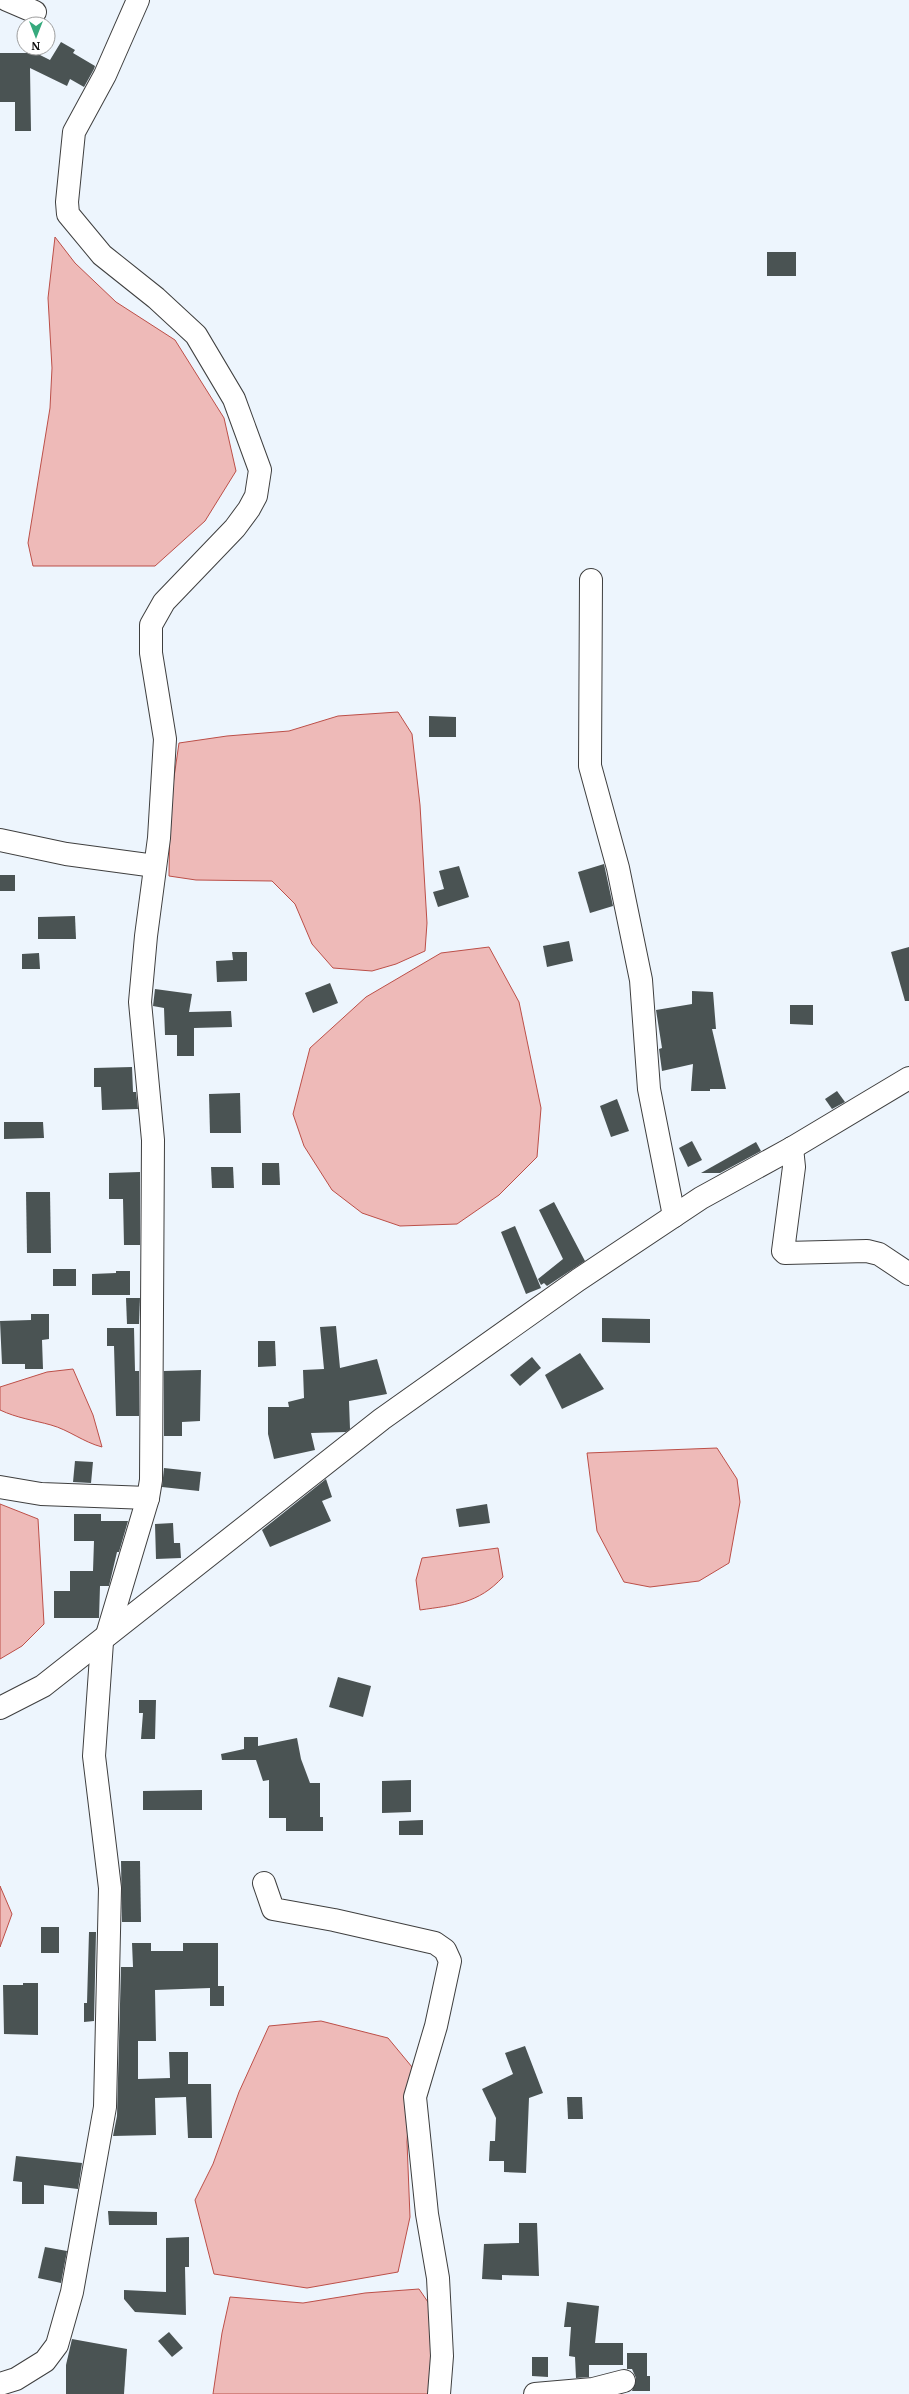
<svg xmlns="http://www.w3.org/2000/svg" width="909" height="2394" viewBox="0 0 909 2394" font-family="Merriweather,serif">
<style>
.water{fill:#eebab8;stroke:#bc4f48}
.building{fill:#4a5353}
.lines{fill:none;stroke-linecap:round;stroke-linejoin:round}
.minor-casing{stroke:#3f3f3f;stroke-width:24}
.minor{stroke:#fff;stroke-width:22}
</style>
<rect width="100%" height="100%" fill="#edf5fd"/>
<g class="water">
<path d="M55,237L75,263L116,302L175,340L224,418L236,471L205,521L155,566H33L28,543L50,408L52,368L48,298Z"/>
<path d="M398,712L412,734L420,805L427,923L425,951L396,964L372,971L333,968L312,944L295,904L272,881L196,880L169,876L170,805L179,743L227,736L289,731L338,716Z"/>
<path d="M489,947L519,1002L541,1108L537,1157L499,1195L457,1224L400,1226L362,1213L332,1190L304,1146L293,1114L310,1048L366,997L441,953Z"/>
<path d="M73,1369L93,1415L102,1447C83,1442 69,1430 51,1425C33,1420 17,1418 0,1410V1387L47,1372Z"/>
<path d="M717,1448L737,1479L740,1502L729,1563L699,1581L650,1587L624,1582L597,1531L587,1453Z"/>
<path d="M0,1504L38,1519L44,1624L22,1646L0,1659Z"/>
<path d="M498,1548L503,1577C478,1604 454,1605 420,1610L416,1580L422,1558Z"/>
<path d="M0,1886L12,1914L0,1947Z"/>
<path d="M321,2021L388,2038L412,2067L407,2142L410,2217L398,2272L307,2288L214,2274L195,2200L213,2164L239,2092L269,2026Z"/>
<path d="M419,2289L430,2305L436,2352L431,2394H213L222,2333L230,2297L303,2303L365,2293Z"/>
</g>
<g class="building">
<path d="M61,42L75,50L73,53L95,66L94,69L84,87L70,79L67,86L30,68L31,131H15V102H0V53H36L50,60Z"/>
<rect x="767" y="252" width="29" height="24"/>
<path d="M429,716L456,717V737H429Z"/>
<path d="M604,864L613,906L590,913L578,872Z"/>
<path d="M459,866L469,897L438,907L433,892L444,889L439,871Z"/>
<rect x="0" y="875" width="15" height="16"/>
<path d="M75,916L76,939H38V917Z"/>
<path d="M569,941L573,961L547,967L543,946Z"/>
<path d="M909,947V1001H905L891,952Z"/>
<path d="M232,952H247V981L217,982L216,961L233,960Z"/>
<path d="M39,953L40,969H22V954Z"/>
<path d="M330,983L338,1003L313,1013L305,993Z"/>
<path d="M155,989L192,994L189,1012L231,1011L232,1027L194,1028V1056H177V1035H165L164,1008L153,1006Z"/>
<path d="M692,991L713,992L716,1029H712L726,1089H710V1091H691L693,1064L662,1071L659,1049L662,1048L656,1010L692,1004Z"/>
<path d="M790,1005H813V1025L790,1024Z"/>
<path d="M132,1067L133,1092H136L138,1109L102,1110L101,1087H94V1068Z"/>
<path d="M837,1091L845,1102L832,1109L825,1099Z"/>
<path d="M240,1093L241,1133H210L209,1094Z"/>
<path d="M617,1099L629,1131L611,1137L600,1106Z"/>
<path d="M4,1122H43L44,1138L4,1139Z"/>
<path d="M692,1141L702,1160L688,1167L679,1148Z"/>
<path d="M756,1142L761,1151L720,1173H701Z"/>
<path d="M262,1163H279L280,1185H262Z"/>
<path d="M211,1167H233L234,1188H212Z"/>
<path d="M140,1172V1245H124L123,1199H109V1173Z"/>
<path d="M26,1192H50L51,1253H27Z"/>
<path d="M554,1202L585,1261L547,1286L544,1283L541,1285L538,1279L563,1259L539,1210Z"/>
<path d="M515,1226L541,1288L526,1294L501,1232Z"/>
<rect x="53" y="1269" width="23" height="17"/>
<path d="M116,1271H130V1295H92V1274L116,1273Z"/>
<path d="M126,1298H140L139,1324H127Z"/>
<path d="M31,1314H49V1339L42,1340L43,1369H25V1364H2L0,1321L31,1320Z"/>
<path d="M602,1318L650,1319V1343L602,1342Z"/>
<path d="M336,1326L340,1368L377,1359L387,1394L349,1401L350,1429L346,1432L311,1433L315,1450L274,1459L268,1434V1407H289L288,1402L304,1398L303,1370L324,1369L320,1327Z"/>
<path d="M107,1328H134L135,1371H139V1416H116L114,1346H107Z"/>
<path d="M258,1341H275L276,1366L258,1367Z"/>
<path d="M580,1353L604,1389L562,1409L545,1375Z"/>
<path d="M532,1357L541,1368L520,1386L510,1375Z"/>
<path d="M201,1370L200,1421L182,1422V1436H164V1371Z"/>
<path d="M75,1461L93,1462L91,1483L73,1482Z"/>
<path d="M164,1468L201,1472L199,1491L162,1487Z"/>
<path d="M326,1479L332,1497L322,1501L331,1521L270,1547L262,1530Z"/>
<path d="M487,1504L490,1523L459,1527L456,1509Z"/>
<path d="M74,1514H101V1521H128L119,1552H117L109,1586H100L99,1618H54V1591H70V1571H93L94,1541H74Z"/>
<path d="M173,1523L174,1543H180L181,1558L156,1559L155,1524Z"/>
<path d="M338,1677L371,1686L363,1717L329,1707Z"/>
<path d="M139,1700H156L155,1739H141L143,1713H139Z"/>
<path d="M244,1737H258V1746L297,1738L301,1759L310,1783H320V1817H323V1831H286V1818H269V1780L263,1781L256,1760H222L221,1754L244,1749Z"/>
<path d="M411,1780V1812L382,1813V1781Z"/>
<path d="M202,1790V1810H143V1791Z"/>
<path d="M423,1820V1835H399V1821Z"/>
<path d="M121,1861H140L141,1922H122Z"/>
<rect x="41" y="1927" width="18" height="26"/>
<path d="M89,1932H96L94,2021L84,2022V2003H87Z"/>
<path d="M132,1943H151V1951H183V1943H218V1986H224V2006H210V1988L155,1990L156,2041H138V2079L170,2078L169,2052H188V2084H211L212,2138H188L186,2097L155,2098L156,2135L113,2136L117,2116L121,1967H133Z"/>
<path d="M23,1983H38V2035L4,2034L3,1985H23Z"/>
<path d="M525,2046L543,2093L529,2098L526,2173L504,2172V2161H489L490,2141H495L496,2118L482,2089L513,2074L505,2053Z"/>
<path d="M567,2097H582L583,2119H568Z"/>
<path d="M16,2156L82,2163L78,2189L44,2185V2204H22V2182L13,2181Z"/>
<path d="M108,2211L157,2212V2225H109Z"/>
<path d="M519,2223H537L539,2276L502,2275V2280L482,2279L484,2244L519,2243Z"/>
<path d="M189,2237V2267H185L186,2315L135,2312L124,2299V2290L166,2292V2238Z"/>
<path d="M45,2247L67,2251L61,2283L38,2278Z"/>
<path d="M567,2302L599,2306L595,2343H623V2365H589V2377L576,2378L575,2357L569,2356L571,2327H564Z"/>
<path d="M169,2332L183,2348L172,2357L158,2341Z"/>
<path d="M72,2339L127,2349L124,2394H66V2365Z"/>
<path d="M627,2353H647V2376H650V2391H632L636,2378L632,2369H627Z"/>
<path d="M532,2357H548V2377L532,2376Z"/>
</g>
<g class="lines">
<g class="minor-casing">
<g id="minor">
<path d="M7,0L35,12"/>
<path d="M591,580L590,766L618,868L641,980L649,1089L674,1216"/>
<path d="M0,840L66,854L155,866"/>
<path d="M792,1148L794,1167L783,1251L785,1253L867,1251L879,1254L909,1274"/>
<path d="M0,1487L41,1494L148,1498"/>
<path d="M107,1635L148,1498L151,1480L153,1140L140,1002L146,936L159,838L165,739L151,653V625L164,602L235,528L249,509L256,496L260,470L234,399L196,335L156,298L102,255L68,214L67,202L74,132L105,75L138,0"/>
<path d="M0,1708L43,1686L382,1419L578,1280L701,1198L792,1148L909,1078"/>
<path d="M264,1883L273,1909L334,1920L435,1943L445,1950L450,1961L436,2026L415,2097L427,2214L438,2278L442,2356L439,2394"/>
<path d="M0,2384L16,2379L45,2361L57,2345L72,2292L105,2107L110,1888L94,1756L102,1642"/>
<path d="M535,2394L593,2389L624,2381"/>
</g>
</g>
<use href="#minor" class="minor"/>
</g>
<g transform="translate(36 36) rotate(180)"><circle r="19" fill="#ffffff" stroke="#9e9e9e"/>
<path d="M0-3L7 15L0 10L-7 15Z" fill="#36aa7d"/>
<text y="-6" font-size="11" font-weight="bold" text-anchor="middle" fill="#0c0c0c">N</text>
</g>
</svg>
